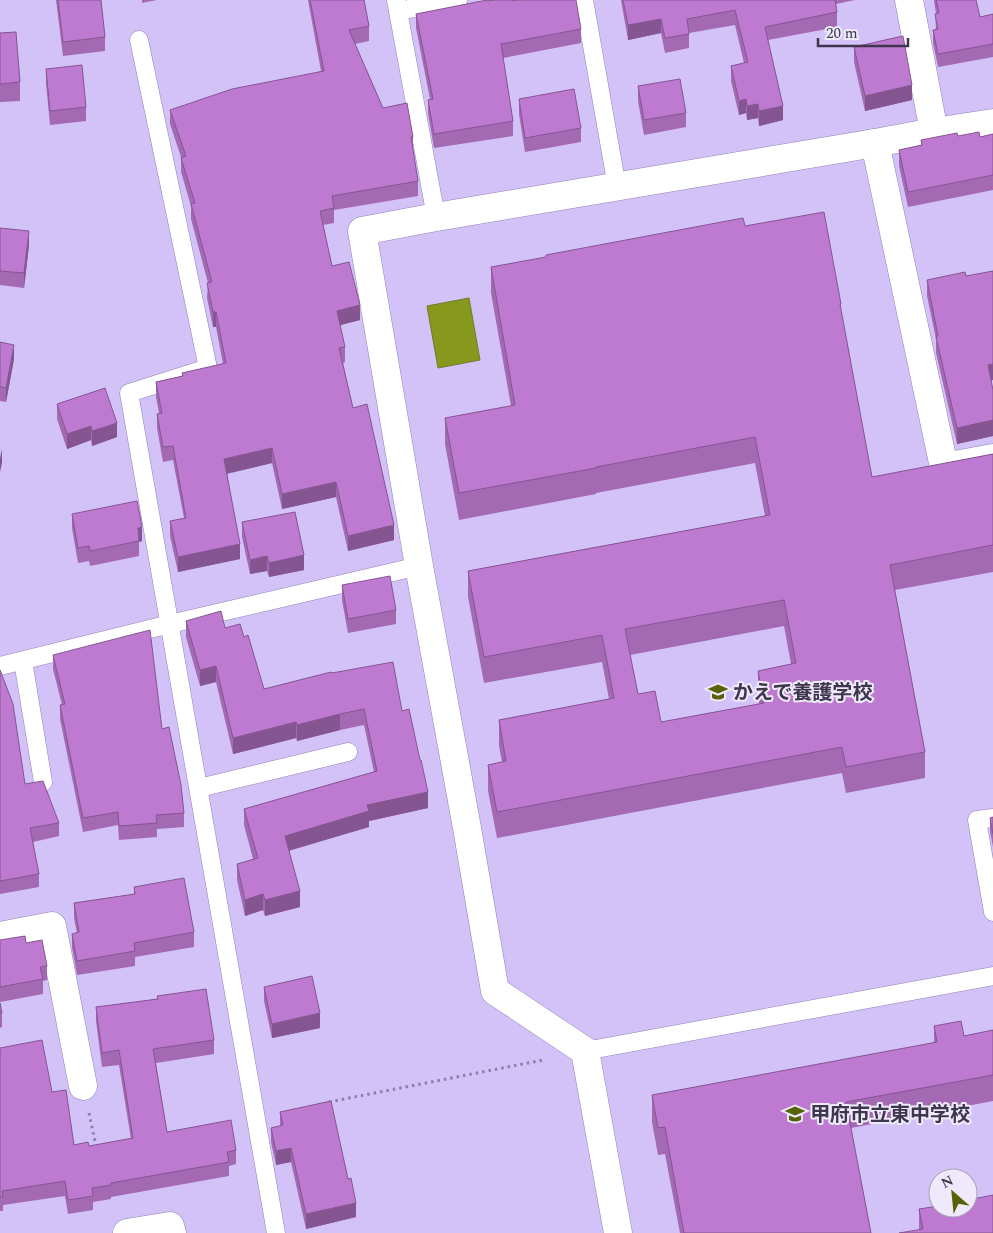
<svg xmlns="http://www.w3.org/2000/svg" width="993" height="1233" viewBox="0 0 993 1233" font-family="Spectral,'Noto Sans JP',serif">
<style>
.water{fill:#86991d;stroke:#707b2b}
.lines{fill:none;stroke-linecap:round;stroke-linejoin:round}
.service-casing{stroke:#9282b5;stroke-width:19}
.minor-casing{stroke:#9282b5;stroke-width:29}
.path{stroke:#8d81a8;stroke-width:3;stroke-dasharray:2.5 4;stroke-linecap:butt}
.service{stroke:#fff;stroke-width:18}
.minor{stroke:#fff;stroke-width:28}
.wall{fill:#a369b3;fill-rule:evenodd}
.shaded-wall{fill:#855592}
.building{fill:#be7ad0;stroke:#855592;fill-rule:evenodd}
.labels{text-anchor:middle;stroke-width:4;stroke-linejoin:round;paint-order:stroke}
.poi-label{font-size:20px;font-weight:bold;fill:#3d364c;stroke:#eeeafb;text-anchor:start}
</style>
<rect width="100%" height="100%" fill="#d2c2f8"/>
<path class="water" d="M469,298L480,360L438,368L427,306Z"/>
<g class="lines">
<g class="service-casing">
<g id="service">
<path d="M396,0L436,217"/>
<path d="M584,0L617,187"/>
<path d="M398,11L458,0"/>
<path d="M139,40L208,368L129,393L276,1233"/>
<path d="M23,661L43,782"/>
<path d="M0,666L170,624L419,566"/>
<path d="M199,788L348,752"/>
<path d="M993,818L977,820L993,912"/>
<path d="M585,1051L993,976"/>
</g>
</g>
<g class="minor-casing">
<g id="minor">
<path d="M909,0L934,132"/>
<path d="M875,143L944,467L993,458"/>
<path d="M0,936L52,926L83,1086"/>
<path d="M127,1233L170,1226L172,1233"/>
<path d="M618,1233L585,1051L495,991L467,828L419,566L362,231L436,217L875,143L934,132L993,123"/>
</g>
</g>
<g class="path">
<path d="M329,1102L543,1060"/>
<path d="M89,1113L96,1146"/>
</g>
<use href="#service" class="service"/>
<use href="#minor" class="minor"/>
</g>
<g class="wall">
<path d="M56,0H101L105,37V51L63,56Z"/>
<path d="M142,0H157L142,3Z"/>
<path d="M308,0H364L369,26V41L355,44L383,108L413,137V152L418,181V196L334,210V223L323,225L332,266L360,320L340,325L345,347V362L343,363L353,408L394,540L348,551L336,497L282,509L272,463L227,474L240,559L178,572L170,536V521L184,518L173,460L163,462L157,428V414L159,413L156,397V382L182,376V373L223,364L216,327H213L207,298L208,283L191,219V206L181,172V157L170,124V110L321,71Z"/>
<path d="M621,0H855L836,4L837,12V27L768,40L783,120L759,126L758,118L747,120L746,113L739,115L731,81V66L744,63L735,25L689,33V48L665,53L661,33L628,40Z"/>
<path d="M934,0H976L980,17L993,14V57L938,67L933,43V30L936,29L935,14H936Z"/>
<path d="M487,1H513L581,29V43L503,58L513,121V136L434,148L428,114V100L430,99L416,28V14Z"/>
<path d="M0,33L20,82V101L0,102Z"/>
<path d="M854,47L912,100L865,111L854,62Z"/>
<path d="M46,69L86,107V121L50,125L46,83Z"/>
<path d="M638,86L686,113V127L644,135L638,101Z"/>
<path d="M519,99L581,128V142L525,152L519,114Z"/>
<path d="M993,134V190L908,207L899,166V150L921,145V140L958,136L980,137Z"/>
<path d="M745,226L841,304V312L872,477L993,454V572L895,590L925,752V778L846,793L842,773L497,838L488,791V765L502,762L499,746V720L609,699L602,662L484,683L468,597V571L765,516L755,463L596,493V494L459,520L445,444V418L511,406L491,293V267ZM784,626L791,664L758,671V697L759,704L661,722L638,694L630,655Z"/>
<path d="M0,228L29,245L24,288L0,285Z"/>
<path d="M927,280L991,381L993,390V436L957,444L936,353V339L927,296Z"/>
<path d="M0,342L14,359L6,402L0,401Z"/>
<path d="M57,404L117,437L92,446L91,440L67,449L57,419Z"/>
<path d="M72,514L142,541L139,542V556L90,566L89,561L78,563L72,528Z"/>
<path d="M242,522L304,570L269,577L267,571L250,574L242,537Z"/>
<path d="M342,585L396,610V624L348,633L342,600Z"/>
<path d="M186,621L225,628L244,637L264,689L332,673L402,711L428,808L369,821V827L289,850L300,907L265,916L263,910L245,916L237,880V864L253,859L244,825V809L374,772L364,725L340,730L297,741L296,738L233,754L216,682L200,686L186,637Z"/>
<path d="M53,655L162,729L184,813V827L157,829V837L119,840L118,825L83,832L60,719V705H62L53,669Z"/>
<path d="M0,670L25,784L59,823V836L33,842L39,874V887L0,894Z"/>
<path d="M993,817V847L990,831V818Z"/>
<path d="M134,887L194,932V947L135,957V966L77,975L72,948V934L77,933L74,918V903L134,894Z"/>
<path d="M0,940L26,943L47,966V980L43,981V994L0,1002Z"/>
<path d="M264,987L320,1028L272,1038L264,1001Z"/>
<path d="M157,996L214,1040V1054L156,1063L167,1132L236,1150V1164L229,1166V1176L111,1197V1199L93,1202V1210L68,1214L65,1196L3,1205V1211H0V1048L52,1092L74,1145L89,1146L131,1139L119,1065L102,1067L96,1021V1007L157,999Z"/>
<path d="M0,1003L2,1013V1027L0,1028Z"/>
<path d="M934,1026L964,1036L993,1030V1101L851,1128L871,1233H680L665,1154L658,1155L652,1122V1095L934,1043Z"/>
<path d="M280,1112L356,1217L306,1229L291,1162L276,1165L271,1142V1128L280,1126Z"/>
<path d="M919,1209L993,1233L919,1229Z"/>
</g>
<g class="shaded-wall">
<path d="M661,19V33L628,40V25Z"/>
<path d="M912,85V100L865,111V96Z"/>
<path d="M746,99V113L739,115V101Z"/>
<path d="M758,104V118L747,120V106Z"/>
<path d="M783,106V120L759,126V111Z"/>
<path d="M29,231V245L24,288V273Z"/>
<path d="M360,305V320L337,326V311Z"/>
<rect x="213" y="312" width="3" height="15"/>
<path d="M14,345V359L6,402V388Z"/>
<path d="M993,364V380L988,381V365Z"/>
<path d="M993,420V436L957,444V428Z"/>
<path d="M117,423V437L92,446V431Z"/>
<path d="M91,426V440L67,449V434Z"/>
<path d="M272,448V463L224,474V459Z"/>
<path d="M2,449V463L0,472V458Z"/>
<path d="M336,482V497L282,509V494Z"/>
<path d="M394,525V540L348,551V536Z"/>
<path d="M142,527V541L138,542V528Z"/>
<path d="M240,544V559L178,572V557Z"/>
<path d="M304,555V570L269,577V563Z"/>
<path d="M267,556V571L250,574V560Z"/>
<path d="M216,666V682L200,686V670Z"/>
<path d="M340,714V730L297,741V725Z"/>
<path d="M296,722V738L233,754V738Z"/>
<path d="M428,792V808L369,821V827L285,852V836L367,805Z"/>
<path d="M300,891V907L265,916V900Z"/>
<path d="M263,894V910L245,916V900Z"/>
<path d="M320,1013V1028L272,1038V1024Z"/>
<path d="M291,1148V1162L276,1165V1151Z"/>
<path d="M356,1203V1217L306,1229V1214Z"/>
</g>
<g class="building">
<path d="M58,0H101L105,37L63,42Z"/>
<path d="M310,0H364L369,26L349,30L383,108L407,103L413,137H411L418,181L332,196L334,208L320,211L332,266L349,262L360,305L337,311L345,347L339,348L353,408L367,404L394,525L348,536L336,482L282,494L272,448L224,459L240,544L178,557L170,521L186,518L173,446L163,447L157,414L162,413L156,382L183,376L182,373L226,363L216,312H213L207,283L212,282L191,204L195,203L181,158L186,156L170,110L232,89L324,71Z"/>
<path d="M487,0V1L495,0H513V1L518,0H576L581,29L501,44L513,121L434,134L428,100L433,99L416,14Z"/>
<path d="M623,0H835L837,12L765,27L783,106L759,111L758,104L747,106L746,99L739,101L731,66L748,62L735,10L687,19L689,34L665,38L661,19L628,25Z"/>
<path d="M936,0H976L980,17L993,14V44L938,54L933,30L938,29L935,14L939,13Z"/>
<path d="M16,32L20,82L0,84V33Z"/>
<path d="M903,36L912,85L865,96L854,47Z"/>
<path d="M82,65L86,107L50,111L46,69Z"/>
<path d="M680,79L686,113L644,120L638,86Z"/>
<path d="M574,89L581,128L525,138L519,99Z"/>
<path d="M979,132L980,137L993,134V175L908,192L899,150L922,145L921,140L957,133L958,136Z"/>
<path d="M824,212L841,304H840L872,477L993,454V545L890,565L925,752L846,767L842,747L497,812L488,765L506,761L499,720L614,698L602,635L484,657L468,571L770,515L755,437L596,467V468L459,493L445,418L515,405L491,267L546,257V255L743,218L745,226ZM784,600L796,663L758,671L764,703L661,722L655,691L638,694L625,629Z"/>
<path d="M0,228L29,231L24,273L0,271Z"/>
<path d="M993,271V364L988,365L993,390V420L957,428L936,337L938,336L927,280L965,272L966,276Z"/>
<path d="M0,342L14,345L6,388L0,387Z"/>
<path d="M105,388L117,423L92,431L91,426L67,434L57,404Z"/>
<path d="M137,501L142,527L138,528L139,541L90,551L89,546L78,548L72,514Z"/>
<path d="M295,512L304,555L269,563L267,556L250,560L242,522Z"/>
<path d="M390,576L396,610L348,619L342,585Z"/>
<path d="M221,611L225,628L240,624L244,637L248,635L264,689L331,672L332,673L393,662L402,711L409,709L420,760H421L428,792L367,805L369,811L285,836L300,891L265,900L263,894L245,900L237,864L258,858L244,809L377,771L364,709L340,714L297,725L296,722L233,738L216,666L200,670L186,621Z"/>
<path d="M150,630L162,729L169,727L181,785L184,813L156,815L157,823L119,826L118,812L83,818L60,705L65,704L53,655Z"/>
<path d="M0,670L13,704L25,784L43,781L59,823L30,828L39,874L0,881Z"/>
<path d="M993,817V834L990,818Z"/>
<path d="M184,878L194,932L134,943L135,951L77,961L72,934L79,932L74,903L135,894L134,887Z"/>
<path d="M25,936L26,943L42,940L47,966L40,967L43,979L0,987V940Z"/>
<path d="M312,976L320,1013L272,1024L264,987Z"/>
<path d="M206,989L214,1040L153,1049L167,1132L231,1120L236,1150L227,1152L229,1162L111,1183V1185L92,1188L93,1196L68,1200L65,1181L2,1191L3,1197H0V1048L42,1040L52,1092L66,1090L74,1145L88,1142L89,1146L133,1138L119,1050L102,1053L96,1007L158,999L157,996Z"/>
<path d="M0,1003L2,1013H0Z"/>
<path d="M961,1021L964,1036L993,1030V1075L846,1102L871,1233H684L665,1127L658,1128L652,1095L937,1042L934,1026Z"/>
<path d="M331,1101L348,1179L351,1178L356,1203L306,1214L291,1148L276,1151L271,1128L283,1125L280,1112Z"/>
<path d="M993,1195V1233H899L923,1229L919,1209L938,1206V1208H968V1200Z"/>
</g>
<defs>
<g id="school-bare" transform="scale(1.5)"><path d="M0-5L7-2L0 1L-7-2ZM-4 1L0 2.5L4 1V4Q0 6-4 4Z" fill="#556306" stroke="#eeeafb" stroke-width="2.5" paint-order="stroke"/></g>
</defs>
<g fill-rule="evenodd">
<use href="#school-bare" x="718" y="692"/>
<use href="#school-bare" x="795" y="1114"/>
</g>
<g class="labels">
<g class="poi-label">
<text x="733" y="699">かえで養護学校</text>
<text x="810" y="1121">甲府市立東中学校</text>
</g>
</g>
<g transform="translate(953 1193) rotate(333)"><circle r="24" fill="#eeeafb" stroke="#a7a2b5"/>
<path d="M0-4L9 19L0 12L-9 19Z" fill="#556306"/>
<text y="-8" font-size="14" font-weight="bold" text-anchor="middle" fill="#3d364c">N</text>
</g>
<path d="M818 38v8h90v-8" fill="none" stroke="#3d364c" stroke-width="2.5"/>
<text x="826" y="38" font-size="15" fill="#3d364c" stroke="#eeeafb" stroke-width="4" paint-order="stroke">20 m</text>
</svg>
